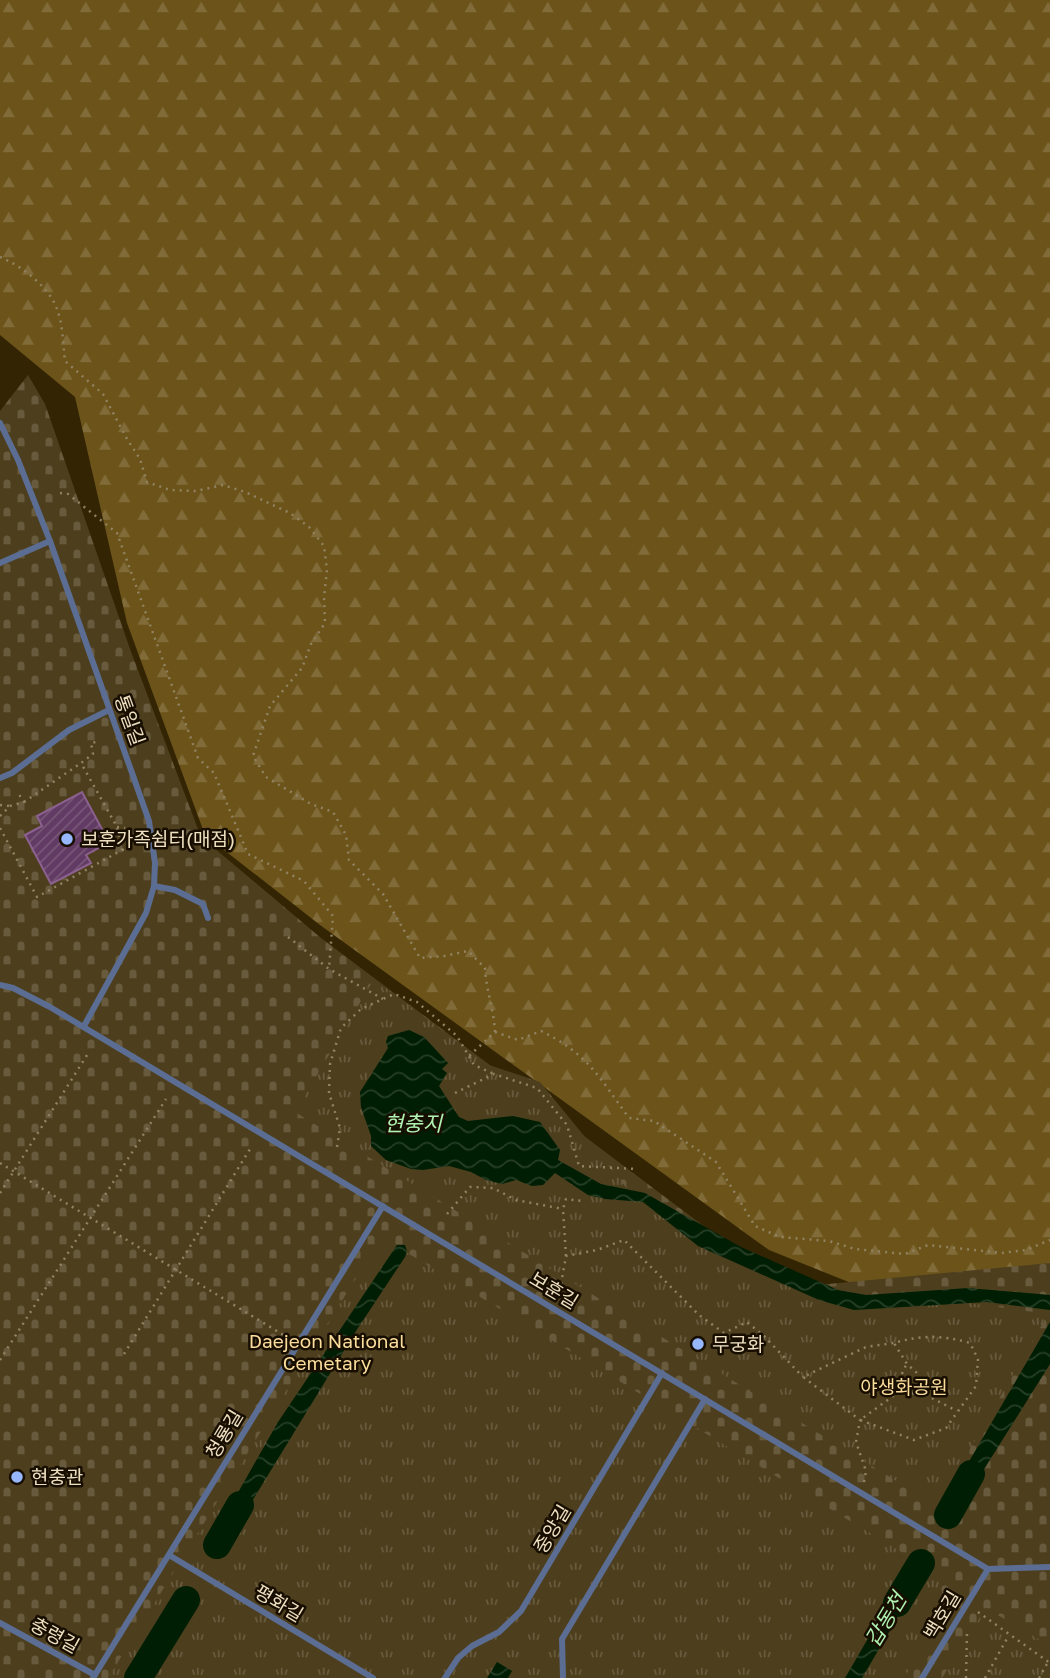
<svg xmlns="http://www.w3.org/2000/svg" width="1050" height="1678" viewBox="0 0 1050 1678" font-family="'Golos Text','Noto Sans KR',sans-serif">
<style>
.forest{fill:url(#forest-firs)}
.cemetery{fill:url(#cemetery-stones)}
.park{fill:url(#park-tufts)}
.water{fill:url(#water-waves)}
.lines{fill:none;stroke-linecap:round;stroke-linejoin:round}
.river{stroke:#001e03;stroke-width:28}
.building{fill:url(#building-hatch);stroke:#8d618f;stroke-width:2}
.path{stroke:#918362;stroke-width:2.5;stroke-dasharray:2 5;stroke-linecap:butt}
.service{stroke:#5c6d93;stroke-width:6}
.poi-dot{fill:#96b6fd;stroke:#180e00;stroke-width:2.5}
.labels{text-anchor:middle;stroke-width:5;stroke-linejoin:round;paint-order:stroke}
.street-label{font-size:19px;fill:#eddfc0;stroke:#180e00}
.poi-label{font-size:19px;fill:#eddfc0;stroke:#180e00;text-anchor:start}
.park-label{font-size:19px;fill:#fadc9b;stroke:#180e00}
.water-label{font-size:21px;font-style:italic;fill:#aff2b1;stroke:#180e00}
</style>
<defs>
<pattern id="forest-firs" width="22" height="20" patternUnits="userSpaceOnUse" patternTransform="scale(1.75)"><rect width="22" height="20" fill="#6b5319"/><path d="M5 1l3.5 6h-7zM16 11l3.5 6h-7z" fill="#806b39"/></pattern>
<pattern id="cemetery-stones" width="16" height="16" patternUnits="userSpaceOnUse" patternTransform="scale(1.75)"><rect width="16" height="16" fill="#4d3f1e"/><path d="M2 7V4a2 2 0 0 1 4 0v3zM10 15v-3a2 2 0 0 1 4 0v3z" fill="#675a3d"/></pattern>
<pattern id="park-tufts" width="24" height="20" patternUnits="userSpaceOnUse" patternTransform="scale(1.75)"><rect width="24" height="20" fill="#4d3f1e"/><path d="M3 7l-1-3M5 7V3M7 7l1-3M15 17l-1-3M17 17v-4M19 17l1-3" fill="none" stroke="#675a3d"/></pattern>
<pattern id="water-waves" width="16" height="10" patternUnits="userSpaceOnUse" patternTransform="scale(1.75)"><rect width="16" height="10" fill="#001e03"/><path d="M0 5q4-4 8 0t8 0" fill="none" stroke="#263e26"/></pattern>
<pattern id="building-hatch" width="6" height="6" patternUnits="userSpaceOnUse" patternTransform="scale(1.75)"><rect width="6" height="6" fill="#613b63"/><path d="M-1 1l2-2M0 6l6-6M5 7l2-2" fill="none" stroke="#785778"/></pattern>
</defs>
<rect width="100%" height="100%" fill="#332503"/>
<path class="forest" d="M0,0H1050V1280L861,1287L769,1250L320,925L205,835L127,623L75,397L0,335Z"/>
<path class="cemetery" d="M28,375L45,404L130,649L201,837L321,938L786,1288L1050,1263V1678H0V411Z"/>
<g class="park">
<path d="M374,979L489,1065L540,1082L634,1197L701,1243L818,1297L939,1299L1048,1314L937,1506L295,1112Z"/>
<path d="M386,1240L936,1573L947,1608L904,1678H108L377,1244Z"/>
<path d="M986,1608L1050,1646V1678H942Z"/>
</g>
<g class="water">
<path d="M409,1030L424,1037L448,1063L442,1069L447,1073L439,1086L459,1117L468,1121L513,1116L540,1122L560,1150L558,1160L601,1184L645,1193L741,1247L838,1290L866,1295L968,1288L1050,1295V1310L987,1302L854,1310L819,1300L698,1246L643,1202L605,1199L588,1195L555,1173L543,1185L532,1186L516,1180L502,1184L486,1180L471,1172L449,1166L423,1170L411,1169L386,1160L371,1146V1136L361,1107L360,1092L388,1048L386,1042L388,1036Z"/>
<path d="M397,1245H405L407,1251L405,1257L356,1331L232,1534L222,1536L219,1526L278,1422Z"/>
<path d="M1050,1322V1364L961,1506L951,1507L949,1496Z"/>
<path d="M917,1570L920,1575L918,1583L862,1678H845L905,1575L911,1571Z"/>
<path d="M179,1609L182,1621L147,1678H130L169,1613Z"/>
<path d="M497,1662L512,1671L508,1678H487Z"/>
</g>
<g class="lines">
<g class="river">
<path d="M948,1515L971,1474"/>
<path d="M217,1545L240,1505"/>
<path d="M897,1603L921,1563"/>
<path d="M138,1678L186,1600"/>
</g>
</g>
<path class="building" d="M82,792L109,842L86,855L91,863L51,884L25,835L42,826L37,816Z"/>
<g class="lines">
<g class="path">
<path d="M0,257C22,266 51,288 58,312C63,326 63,345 65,361L103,394L127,439L140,459L147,482L170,490L196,491L223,485L245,492L290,513L309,527L324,546L327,570L324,597L325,623L311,644L302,668L270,706L253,756L266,777L311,804L333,812L346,835L349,860L383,894L420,958L444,956L468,951L485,968C486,990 494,1010 495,1032L469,1056"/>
<path d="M60,493L68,494L117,533L198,758L214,773L248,854L304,881L333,916L329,969"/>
<path d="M24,802L81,763"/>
<path d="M0,805L10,806"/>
<path d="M0,816L10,806L24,802L18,793"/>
<path d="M117,827L125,828"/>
<path d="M0,828L37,897L122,850L117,827L81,763L93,754L91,743L96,742"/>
<path d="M122,850L129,849"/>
<path d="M288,937L329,969L383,999"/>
<path d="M495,1032L518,1040L541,1031C588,1054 599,1077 629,1118L654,1121L716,1162L755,1226L780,1237L829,1241L855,1249L905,1254L928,1245L1001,1253L1026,1250L1050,1240"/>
<path d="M455,1093L494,1074L537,1088L567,1125L579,1166L636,1169"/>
<path d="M337,1147L340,1128L329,1093L330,1064L341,1028L361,1009L394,994L417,1002L457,1036L474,1065L494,1074"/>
<path d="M0,1163L290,1339"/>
<path d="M0,1193L89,1052"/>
<path d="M447,1214L470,1187L493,1188L516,1200L563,1209"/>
<path d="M566,1256L563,1209L566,1199L582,1201"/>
<path d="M561,1284L566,1256L597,1250L624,1240L699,1315L724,1333L747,1322L763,1335L803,1377"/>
<path d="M124,1354L250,1149"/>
<path d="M0,1360L166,1099"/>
<path d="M922,1393L918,1374L907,1364L894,1343C921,1335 943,1335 970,1343L978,1359L976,1386L946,1428L914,1440L860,1420L896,1394L922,1393L957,1411"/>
<path d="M896,1394L900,1378L906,1365"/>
<path d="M864,1482L866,1471L856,1442L860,1420L803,1377L866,1347L894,1343"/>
<path d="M978,1612L1050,1663"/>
<path d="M966,1678L967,1631"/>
<path d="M985,1678L1009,1635"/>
<path d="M1039,1678L1048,1662"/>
</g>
<g class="service">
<path d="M0,423L18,460L50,541L149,821L155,863L154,886L146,913L84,1026"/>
<path d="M0,563L50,541"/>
<path d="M0,778L12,773L69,730L109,710"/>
<path d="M154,886L175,890L203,904L208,918"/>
<path d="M0,985L13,988L50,1007L988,1569L1050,1567"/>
<path d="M169,1555L373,1678"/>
<path d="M0,1623L95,1675"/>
<path d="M93,1678L383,1206"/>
<path d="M445,1678L458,1658L472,1646L499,1632L521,1611L662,1373"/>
<path d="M563,1678L562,1639L705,1399"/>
<path d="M922,1678L988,1569"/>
</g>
</g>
<g class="poi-dot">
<circle cx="67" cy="839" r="7"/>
<circle cx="698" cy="1344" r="7"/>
<circle cx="17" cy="1477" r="7"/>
</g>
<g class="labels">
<g class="street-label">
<text transform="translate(130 720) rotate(70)" y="7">통일길</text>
<text transform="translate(554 1290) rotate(31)" y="7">보훈길</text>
<text transform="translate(224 1434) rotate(-59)" y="7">청룡길</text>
<text transform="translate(552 1529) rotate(-59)" y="7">중앙길</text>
<text transform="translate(279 1603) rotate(31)" y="7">평화길</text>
<text transform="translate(942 1615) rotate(-59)" y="7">백호길</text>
<text transform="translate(55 1635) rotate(29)" y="7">충령길</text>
</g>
<g class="poi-label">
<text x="81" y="846">보훈가족쉼터(매점)</text>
<text x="712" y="1351">무궁화</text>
<text x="31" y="1484">현충관</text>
</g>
<g class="park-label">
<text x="327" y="1348">Daejeon National<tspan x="327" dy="22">Cemetary</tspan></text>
<text x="904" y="1394">야생화공원</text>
</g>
<g class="water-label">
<text x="413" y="1131">현충지</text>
<text transform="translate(886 1620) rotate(-59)" y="7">갑동천</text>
</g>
</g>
</svg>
